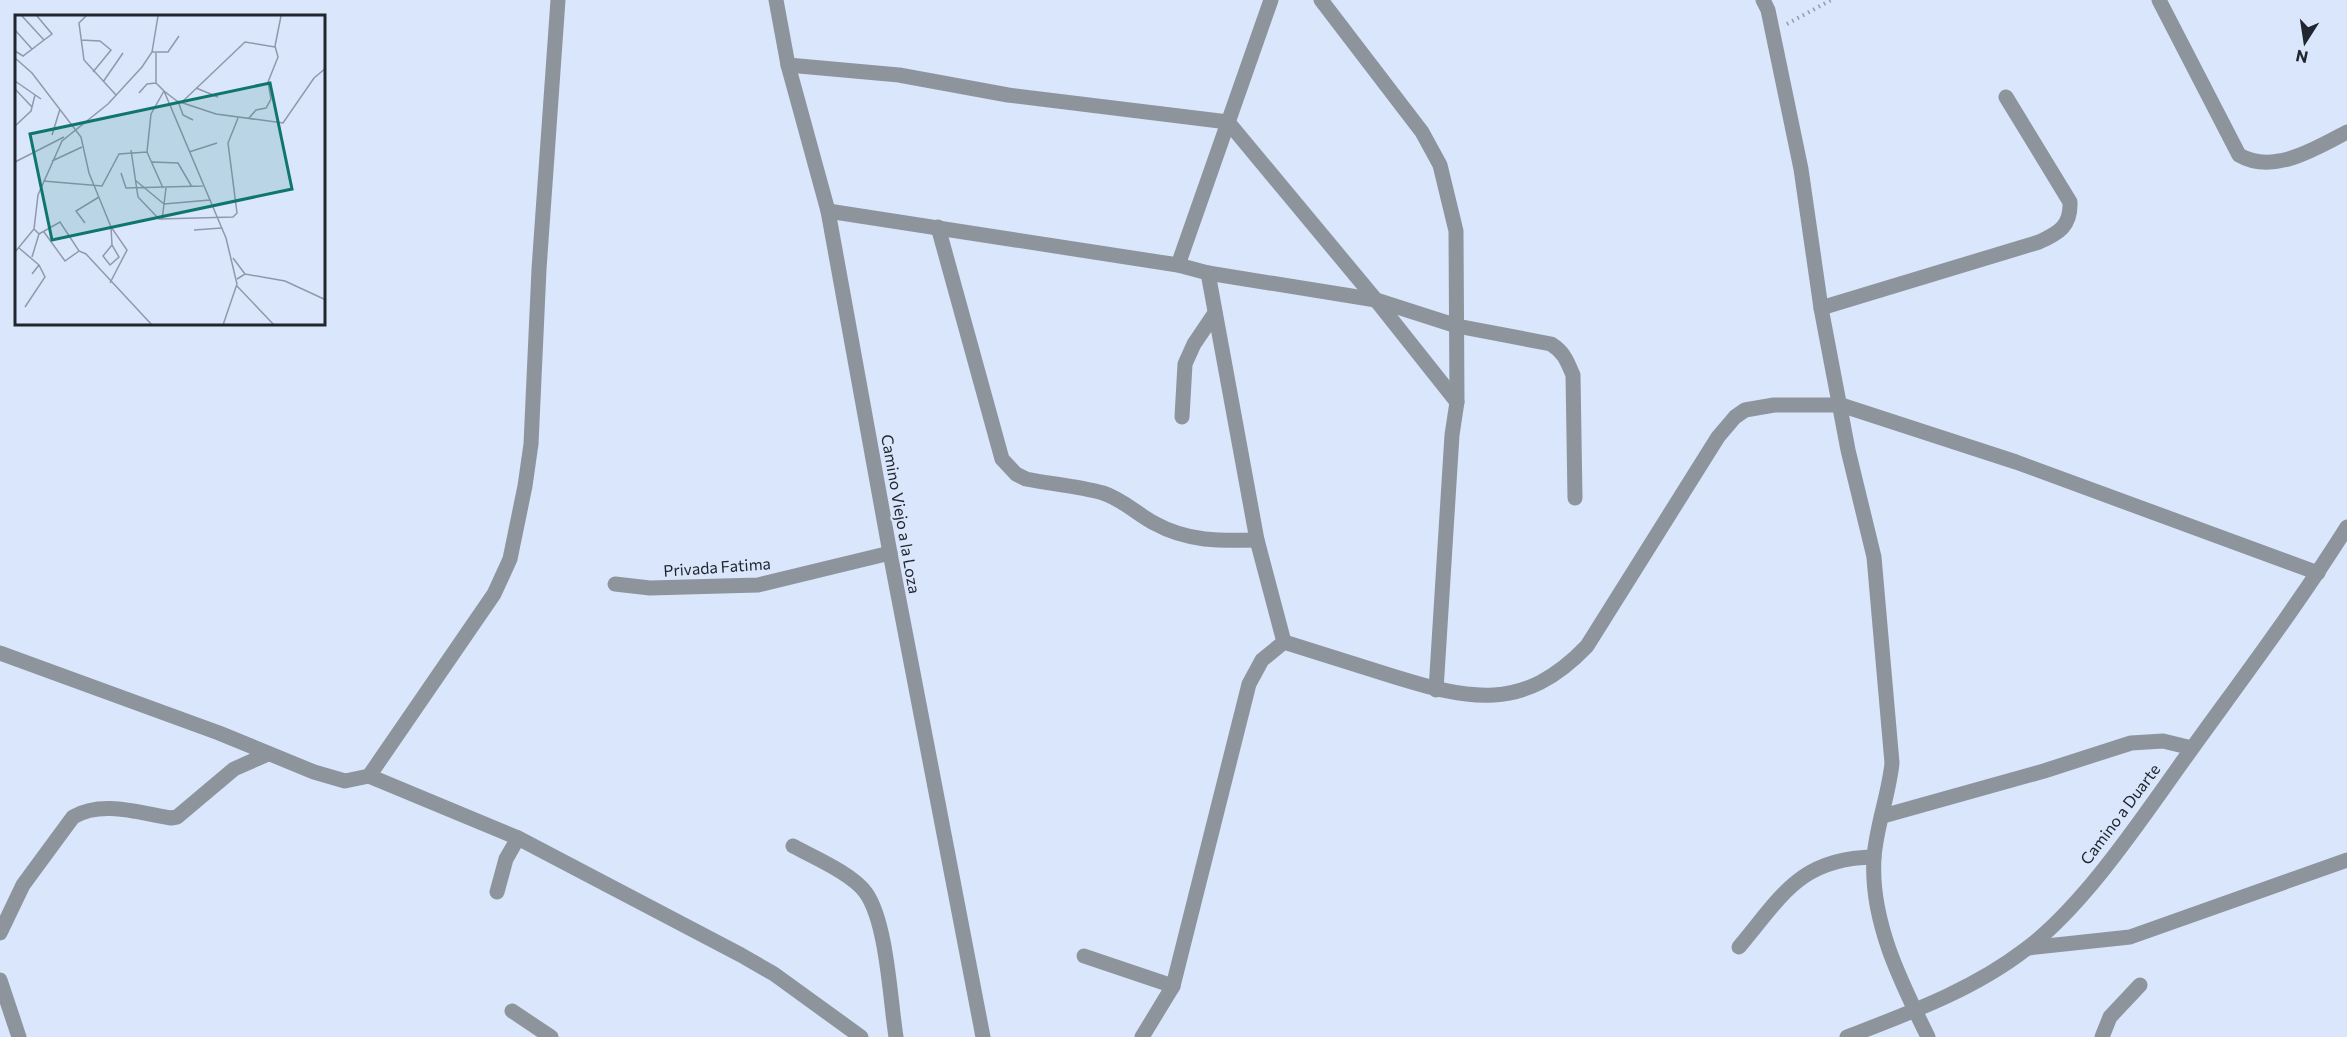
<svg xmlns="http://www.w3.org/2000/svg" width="2347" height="1037" viewBox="0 0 2347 1037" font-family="Commissioner,sans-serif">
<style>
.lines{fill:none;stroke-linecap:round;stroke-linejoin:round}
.path{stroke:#919bab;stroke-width:4;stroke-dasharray:1.5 4.5;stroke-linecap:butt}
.minor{stroke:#8e949c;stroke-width:15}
.tertiary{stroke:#8e949c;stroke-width:15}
.labels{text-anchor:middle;stroke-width:4.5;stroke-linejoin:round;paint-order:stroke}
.street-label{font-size:16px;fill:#21262e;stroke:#d9e6fb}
.inset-road{fill:none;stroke:#8f99a9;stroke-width:1.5}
.view{fill:#0f766e;fill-opacity:0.15;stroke:#0f766e;stroke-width:3}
.inset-edge{fill:none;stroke:#21262e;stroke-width:3}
</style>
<rect width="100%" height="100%" fill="#d9e6fb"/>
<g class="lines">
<path class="path" d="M1787,24L1831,0"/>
<g class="minor">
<path d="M776,0L788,65L828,211L890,553L983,1037"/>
<path d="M1321,0L1422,132L1440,165L1456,231L1457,402L1452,435L1436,690"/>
<path d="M1763,0L1768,10L1801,169L1821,308L1848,450L1874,557L1892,763C1889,794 1876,827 1874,858C1870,921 1901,982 1928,1037"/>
<path d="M2159,0L2239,155C2273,175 2315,149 2347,132"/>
<path d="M788,65L899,75L1008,95L1228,122L1376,300L1457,402"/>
<path d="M828,211L1178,265L1208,273L1376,300L1457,326L1551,344C1564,352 1567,361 1573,375L1575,498"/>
<path d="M938,227L1002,459L1016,474L1026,479C1051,484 1078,486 1103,493C1122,499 1137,514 1154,523C1188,542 1221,541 1257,540"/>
<path d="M1178,265L1271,0"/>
<path d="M1821,308L2039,242C2059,233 2071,226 2070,202L2006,97"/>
<path d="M1182,417L1185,364L1194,344L1215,313"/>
<path d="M615,584L650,588L758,585L890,553"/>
<path d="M1284,642C1319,653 1354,664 1389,675C1469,700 1523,713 1587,646L1718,437L1735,417L1745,410L1774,405H1841L2016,462L2318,573"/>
<path d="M0,653L219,733L314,772L345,781L369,776L518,838L741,955L774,974L861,1037"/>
<path d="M369,776L494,594L510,559L525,486L531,444L539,269L558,0"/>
<path d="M1883,816L2044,771L2131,743L2163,741L2192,748"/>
<path d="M793,846C813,857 853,874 866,893C887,923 890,999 896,1037"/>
<path d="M497,892L506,859L518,838"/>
<path d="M0,933L23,885L73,817C102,800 139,813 171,818L177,817L234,769L268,754"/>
<path d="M1739,947C1782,896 1800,858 1874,857"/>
<path d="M2028,948L2130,937L2347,860"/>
<path d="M1084,956L1173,986"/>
<path d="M0,980L19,1037"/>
<path d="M512,1011L551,1037"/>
<path d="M1142,1037L1173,986L1249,684L1262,660L1284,642L1257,540L1208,273"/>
<path d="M2102,1037L2110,1017L2140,985"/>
</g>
<path class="tertiary" d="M1847,1037C1909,1013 1973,990 2026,949C2086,904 2144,815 2188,754C2242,679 2298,605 2347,527"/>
</g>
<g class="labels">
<g class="street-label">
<text transform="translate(901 514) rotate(80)" y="6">Camino Viejo a la Loza</text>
<text transform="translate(717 567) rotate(-4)" y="6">Privada Fatima</text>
<text transform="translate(2120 814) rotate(-53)" y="6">Camino a Duarte</text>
</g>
</g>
<g transform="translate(15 15)">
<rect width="310" height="310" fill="#d9e6fb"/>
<path class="inset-road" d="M7,1L29,25M71,1L64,8L69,45L101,80M0,15L17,34M66,25L85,26L96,35L78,57M0,36L8,41L37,19L22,1M137,37H153L164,21M0,43L17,58L66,122L74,158L96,212L112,235L95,268M0,66L26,84M88,67L108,38M141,68L149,76L211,223L222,269L208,310M141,68V38M181,73L203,82M0,74L17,92M124,78L132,69L141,68M163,86L168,100L178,105M167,87L230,27L260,32M234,103L241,95L251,93L256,84L253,67L263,42L260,31L266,1M0,111L16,96L20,80M37,120L45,94M116,135L123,182L144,204L218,202L222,198L213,128L223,103M174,137L202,128M37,146L67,132M0,147L49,122M137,147L163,148L177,172M106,158L111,173L188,171M120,165L149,189L195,185M28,166L87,171L104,139L132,137M148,173L132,137L136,99L149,76L162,86L201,99L268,108L299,63L311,53M147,205L151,173M70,208L61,196L84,182M96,212L97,230L104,242L95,250L88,241L97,230M179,215L207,213M29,217L50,246L64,236M24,219L45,207L64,236L71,239L137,310M4,233L24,250L17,259M0,237L19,214L23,180L47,126L93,89L127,52L137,37L143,1M17,242L24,219L19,214M218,243L230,259M222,264L230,259L270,266L311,285M222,271L259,310M10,292L30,262L24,250"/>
<path class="view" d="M255,68L277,174L37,225L15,119Z"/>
<rect width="310" height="310" class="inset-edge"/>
</g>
<g transform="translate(2305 42) rotate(192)" stroke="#d9e6fb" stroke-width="4.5" paint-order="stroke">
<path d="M0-4.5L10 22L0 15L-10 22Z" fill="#21262e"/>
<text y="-9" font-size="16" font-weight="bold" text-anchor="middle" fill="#21262e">N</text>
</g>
</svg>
